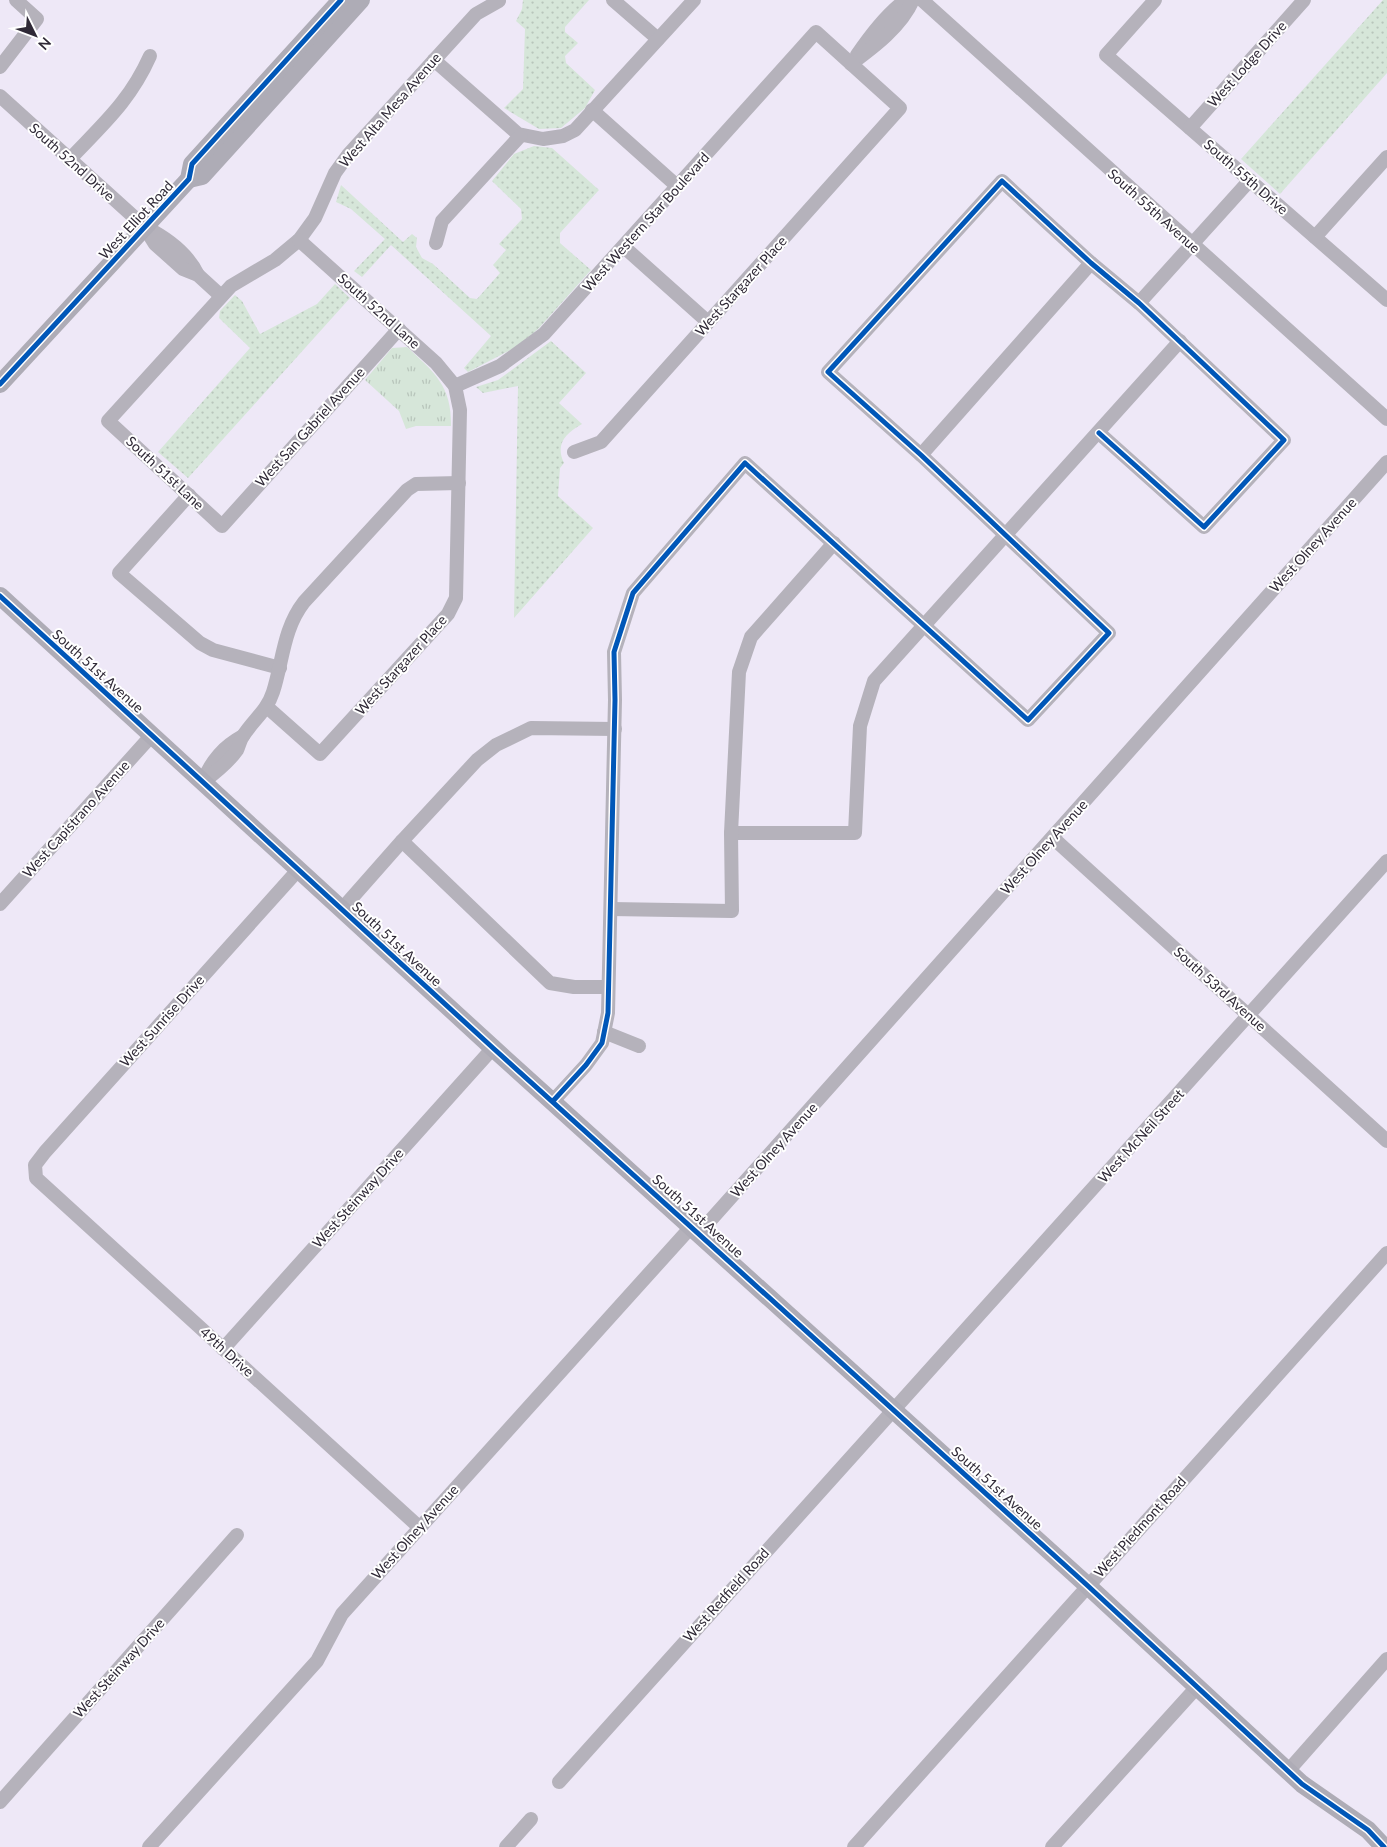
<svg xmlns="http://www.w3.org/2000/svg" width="1387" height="1847" viewBox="0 0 1387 1847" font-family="Lato,sans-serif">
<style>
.grass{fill:url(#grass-tufts)}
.park{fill:url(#park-dots)}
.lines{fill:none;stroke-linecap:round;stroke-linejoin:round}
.minor{stroke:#b5b2bb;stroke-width:14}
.major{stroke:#aeacb6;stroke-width:18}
.cycleway-casing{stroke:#fff;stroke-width:8}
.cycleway{stroke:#0057b8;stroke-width:5}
.labels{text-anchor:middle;stroke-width:4;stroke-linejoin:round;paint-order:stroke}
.street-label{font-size:14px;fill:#2f2936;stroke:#fff}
</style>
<defs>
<pattern id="grass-tufts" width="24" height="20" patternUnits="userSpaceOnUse" patternTransform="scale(1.25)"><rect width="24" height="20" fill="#d6e6d9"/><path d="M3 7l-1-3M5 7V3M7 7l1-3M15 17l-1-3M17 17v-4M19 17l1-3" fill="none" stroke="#b8c5bb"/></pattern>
<pattern id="park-dots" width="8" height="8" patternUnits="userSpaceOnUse" patternTransform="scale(1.25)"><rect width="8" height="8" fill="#d6e6d9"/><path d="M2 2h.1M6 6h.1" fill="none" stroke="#b8c5bb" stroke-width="1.8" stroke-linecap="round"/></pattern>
</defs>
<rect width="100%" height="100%" fill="#eee8f7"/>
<path class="grass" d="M407,347C434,372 452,386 451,426H416L406,429L399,411L365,380L392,348Z"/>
<g class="park">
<path d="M523,0H589L565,27V32L578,43L565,56L566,63L595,90L585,108L561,128L539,129L504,108L523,89L525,29L516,21L522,9Z"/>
<path d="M1383,0H1387V73L1280,194L1241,159Z"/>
<path d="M534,146L552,148L599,190L560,233V243L591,270L539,328L520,345L468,372L464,368L491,336L391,245L362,277L354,271L385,239L351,209L336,202L341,185L403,242L412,234L417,238L416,247L422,258L433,264L470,298L477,299L500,273L493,265L506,250L499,244L522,219L521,209L492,181L514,154Z"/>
<path d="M335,284L350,298L188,478L158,452L250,348L219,318L220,311L235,295L242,301L260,334L317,304Z"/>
<path d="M551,341L586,373L559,403L582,424C565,434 555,444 564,463L560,468L558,496L593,528L514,618L518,386L483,393L476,387L498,380Z"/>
</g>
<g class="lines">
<g class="minor">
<path d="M613,0L658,39"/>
<path d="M922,0L1387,419"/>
<path d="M1155,0L1106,55L1387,300"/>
<path d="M857,55C870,36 887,13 906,0"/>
<path d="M434,60L518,134L543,139L563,136L575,130L694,0"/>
<path d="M851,64C874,47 901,27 913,0"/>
<path d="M0,67L37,19L16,0"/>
<path d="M0,96L145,227C167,238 187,252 198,275"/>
<path d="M592,110L677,186"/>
<path d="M1190,128L1304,0"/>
<path d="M69,160C103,124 130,101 150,56"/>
<path d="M145,228L155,244L183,269L198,275L221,296"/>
<path d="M1315,237L1387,157"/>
<path d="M436,243L442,221L521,135"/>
<path d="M624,247L708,322"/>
<path d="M1139,303L1250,180"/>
<path d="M399,329L222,526L108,421L231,286L275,260L299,240L315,218L335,173L348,155L476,14L499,1"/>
<path d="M455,386L500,366L544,334L816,32L900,108L601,442L574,452"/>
<path d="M921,455L1091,263"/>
<path d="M189,495L119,573L200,643L213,650L280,668"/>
<path d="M267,707L320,754L448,614L456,598L460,410L455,386L436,363L299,240"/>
<path d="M203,781C212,760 223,747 243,736"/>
<path d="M203,782C215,773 228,763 237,750C239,746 240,740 243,736C253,720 267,711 273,692C283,661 283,629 304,602L407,490L416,484L459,483"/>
<path d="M731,833H855L860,726L874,681L1180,341"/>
<path d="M1053,838L1387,1141"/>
<path d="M299,869L45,1152L35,1165L36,1178L419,1527"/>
<path d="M0,904L152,735"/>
<path d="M342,909L402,841"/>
<path d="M611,909L732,911L731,833L739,672L751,637L834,543"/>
<path d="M608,987H574L550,983L402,841L477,760L496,745L531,728L615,729"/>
<path d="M604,1032L639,1046"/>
<path d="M553,1101L586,1065L602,1043L608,1013L615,700L614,652L633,593L745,463L1028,720L1109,633L921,455L828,372L1002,181L1091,263L1139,303L1284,440L1204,527L1099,433"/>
<path d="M700,1232L1387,462"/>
<path d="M223,1349L493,1048"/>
<path d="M1288,1771L1387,1659"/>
<path d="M559,1782L1387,861"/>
<path d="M0,1802L237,1535"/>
<path d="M149,1847L317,1661L342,1614L692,1226"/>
<path d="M506,1847L531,1819"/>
<path d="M854,1847L1387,1253"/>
<path d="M1052,1847L1197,1687"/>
</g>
<g class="major">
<path d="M189,179L202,176L361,0"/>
<path d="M0,384L189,179L192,164L341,0"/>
<path d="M0,596L493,1048L1088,1586L1302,1784L1368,1830L1384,1847"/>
</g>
<g class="cycleway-casing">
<g id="cycleway">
<path d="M0,384L189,179L192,164L341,0"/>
<path d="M0,596L493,1048L1088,1586L1302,1784L1368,1830L1384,1847"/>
<path d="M553,1101L586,1065L602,1043L608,1013L615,700L614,652L633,593L745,463L1028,720L1109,633L921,455L828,372L1002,181L1091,263L1139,303L1284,440L1204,527L1099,433"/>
</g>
</g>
<use href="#cycleway" class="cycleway"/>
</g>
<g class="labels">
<g class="street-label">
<text transform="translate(1247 64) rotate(-48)" y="5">West Lodge Drive</text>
<text transform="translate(390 110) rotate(-49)" y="5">West Alta Mesa Avenue</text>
<text transform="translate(72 162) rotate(42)" y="5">South 52nd Drive</text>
<text transform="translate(1246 177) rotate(41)" y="5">South 55th Drive</text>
<text transform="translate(1154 211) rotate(42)" y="5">South 55th Avenue</text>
<text transform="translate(136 220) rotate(-47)" y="5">West Elliot Road</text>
<text transform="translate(646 222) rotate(-48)" y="5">West Western Star Boulevard</text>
<text transform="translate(741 286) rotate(-48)" y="5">West Stargazer Place</text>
<text transform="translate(379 311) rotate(42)" y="5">South 52nd Lane</text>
<text transform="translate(310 427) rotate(-48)" y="5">West San Gabriel Avenue</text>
<text transform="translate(165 473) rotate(43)" y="5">South 51st Lane</text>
<text transform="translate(1313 545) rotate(-48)" y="5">West Olney Avenue</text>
<text transform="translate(401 665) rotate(-48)" y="5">West Stargazer Place</text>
<text transform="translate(98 671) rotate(42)" y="5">South 51st Avenue</text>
<text transform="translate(76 819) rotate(-48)" y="5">West Capistrano Avenue</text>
<text transform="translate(1044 847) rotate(-48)" y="5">West Olney Avenue</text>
<text transform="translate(397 944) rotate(43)" y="5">South 51st Avenue</text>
<text transform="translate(1220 989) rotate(42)" y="5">South 53rd Avenue</text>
<text transform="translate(162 1021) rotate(-48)" y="5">West Sunrise Drive</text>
<text transform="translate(1141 1136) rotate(-48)" y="5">West McNeil Street</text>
<text transform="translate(774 1150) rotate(-48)" y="5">West Olney Avenue</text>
<text transform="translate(358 1198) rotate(-48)" y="5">West Steinway Drive</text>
<text transform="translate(698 1216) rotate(42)" y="5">South 51st Avenue</text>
<text transform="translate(227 1352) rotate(42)" y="5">49th Drive</text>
<text transform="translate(997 1488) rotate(42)" y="5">South 51st Avenue</text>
<text transform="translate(1140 1527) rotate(-48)" y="5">West Piedmont Road</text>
<text transform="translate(415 1532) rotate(-48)" y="5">West Olney Avenue</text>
<text transform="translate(726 1595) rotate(-48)" y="5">West Redfield Road</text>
<text transform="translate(119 1668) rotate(-48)" y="5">West Steinway Drive</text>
</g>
</g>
<g transform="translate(35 35) rotate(132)" stroke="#ffffff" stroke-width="4" paint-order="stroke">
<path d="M0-4L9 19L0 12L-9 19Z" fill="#2f2936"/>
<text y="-8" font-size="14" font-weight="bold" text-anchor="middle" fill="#2f2936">N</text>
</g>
</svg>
